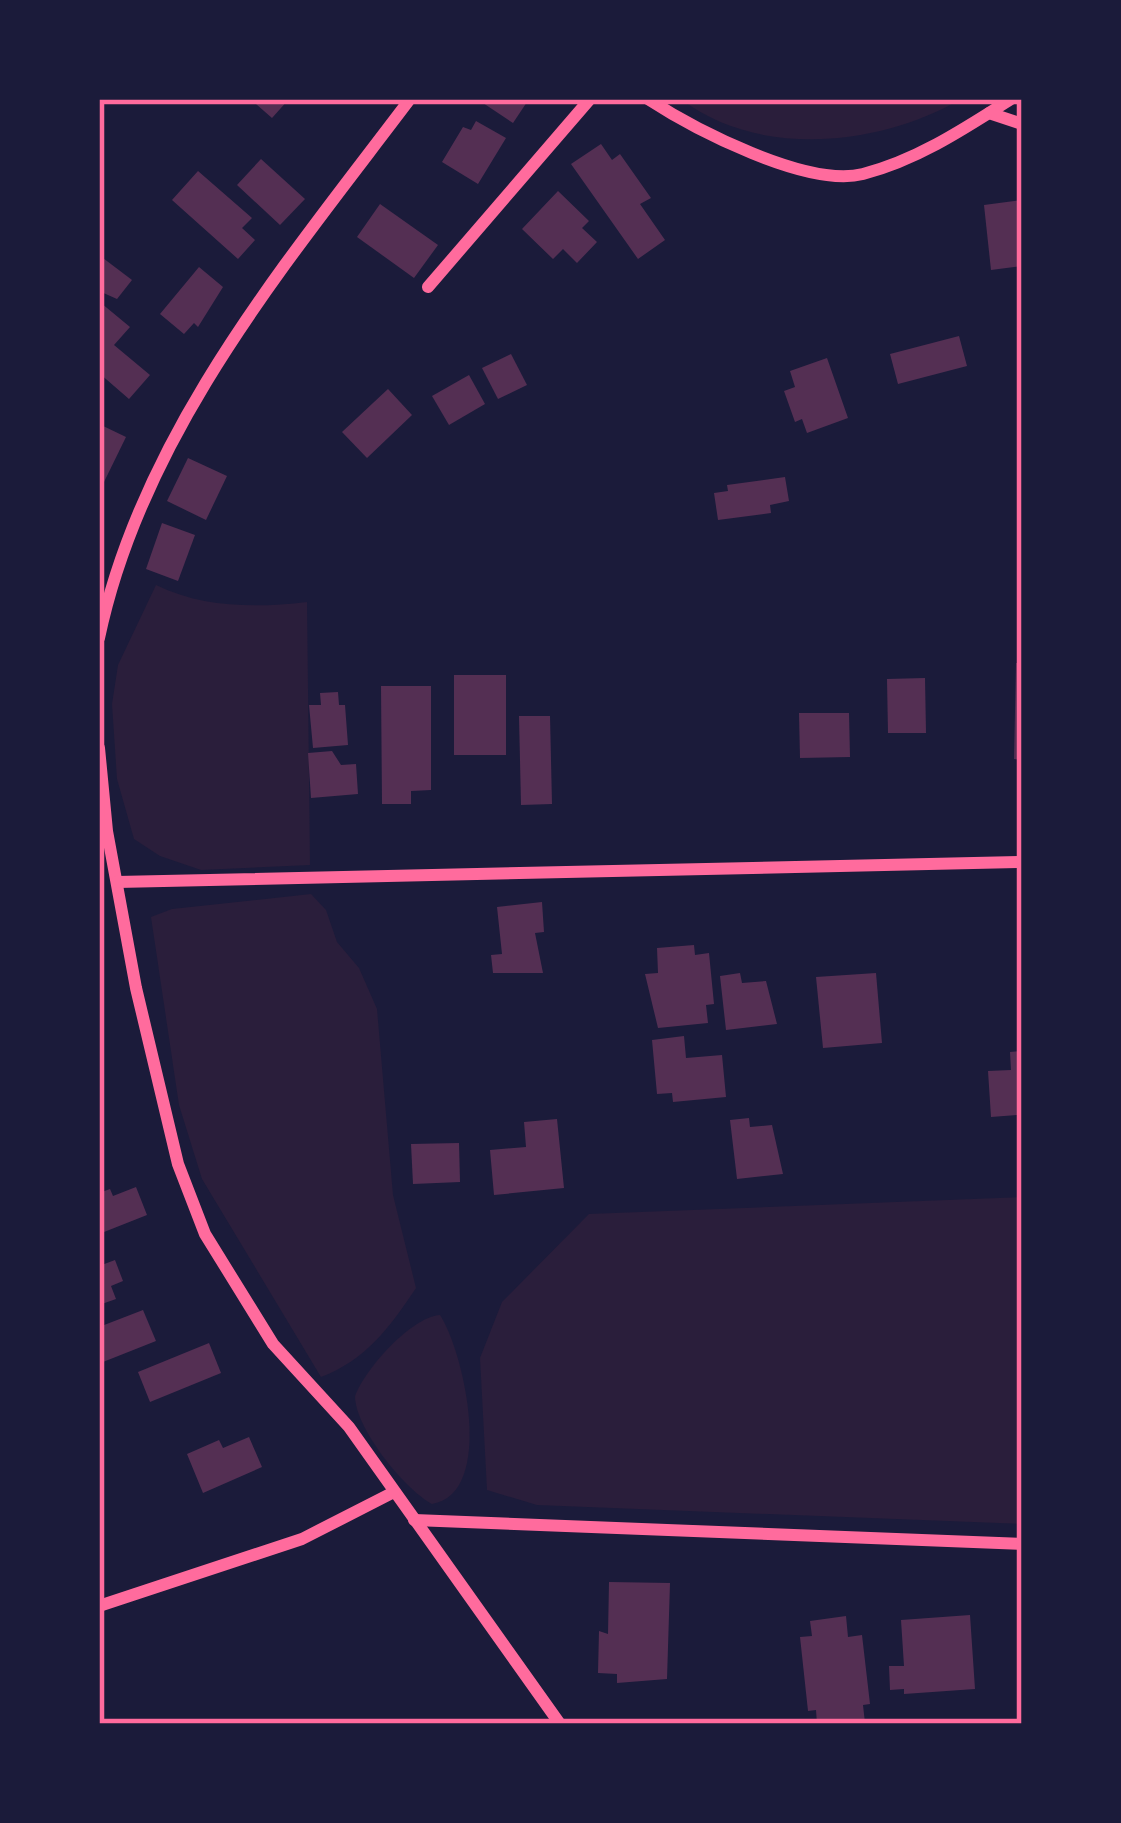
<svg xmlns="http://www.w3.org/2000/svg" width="1121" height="1823" viewBox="0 0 1121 1823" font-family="Commissioner,sans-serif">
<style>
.green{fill:#2a1e3b}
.building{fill:#542f53}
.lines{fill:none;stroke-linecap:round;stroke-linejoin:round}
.minor{stroke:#ff6b9d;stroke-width:12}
.neatline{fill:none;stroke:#ff6b9d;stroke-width:4.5}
</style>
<rect width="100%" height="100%" fill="#1b1b3a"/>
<g class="green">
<path d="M681,99H961C880,146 759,159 681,99Z"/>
<path d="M156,585C203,608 256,608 307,602L310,865L201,870L160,856L134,839L117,779L112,704L118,665Z"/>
<path d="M311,894L326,910L337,942L359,968L377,1009L393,1195L416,1288C390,1327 366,1360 321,1377L202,1179L179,1105L151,917L172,909Z"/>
<path d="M1022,1197V1524L537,1505L487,1490L480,1358L502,1302L589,1214Z"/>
<path d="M440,1315C464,1352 496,1493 432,1504C404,1489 355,1428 355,1396C365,1369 411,1317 440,1315Z"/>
</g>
<g class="building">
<path d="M261,99H289L272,118L256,104Z"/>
<path d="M486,99H529L513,123L483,103Z"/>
<path d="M476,121L506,138L478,184L442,162L463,127L471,130Z"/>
<path d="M601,144L612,160L620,154L651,198L640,204L665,240L638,259L571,164Z"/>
<path d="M261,159L305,199L280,225L237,185Z"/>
<path d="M198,171L252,218L242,228L255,240L238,259L172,200Z"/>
<path d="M558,191L589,221L582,228L597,242L577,263L563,249L553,259L522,229Z"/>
<path d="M1022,200V266L991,270L984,205Z"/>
<path d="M380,204L438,245L414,278L357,237Z"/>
<path d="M99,255L132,280L117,299L99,291Z"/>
<path d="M199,267L223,287L198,327L194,323L184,334L160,314Z"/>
<path d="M101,303L130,327L114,345L150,375L129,399L99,373Z"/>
<path d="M959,336L967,366L898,384L890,354Z"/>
<path d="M511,354L527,385L498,399L482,368Z"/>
<path d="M827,358L848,418L807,433L802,419L795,422L784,391L795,387L790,371Z"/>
<path d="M469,375L485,404L449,425L432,396Z"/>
<path d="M388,389L412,415L367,458L342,432Z"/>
<path d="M99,424L126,437L104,482L99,480Z"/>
<path d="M188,458L227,476L206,520L167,501Z"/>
<path d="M785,477L789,501L770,505L771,513L718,520L714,493L728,491L727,485Z"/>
<path d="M162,523L195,535L178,581L146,569Z"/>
<path d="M1016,663H1022V760L1014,759Z"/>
<rect x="454" y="675" width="52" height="80"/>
<path d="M925,678L926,733H888L887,679Z"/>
<path d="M381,686H431V790L411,791V804H382Z"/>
<path d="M338,692L339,705H345L348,745L313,748L309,705H321L320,693Z"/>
<path d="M799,713H849L850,757L800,758Z"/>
<path d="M519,716H550L552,804L521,805Z"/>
<path d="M332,751L341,765L356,764L358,794L311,798L308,753Z"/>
<path d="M542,902L544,932L535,933L543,973H493L491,955L502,954L497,907Z"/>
<path d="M694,945L695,955L709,953L714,1004L706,1005L708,1023L658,1028L645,974L658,973L657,948Z"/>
<path d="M740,973L742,983L766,981L777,1024L726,1030L720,976Z"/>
<path d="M876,973L882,1043L823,1048L816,977Z"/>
<path d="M684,1036L686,1058L722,1055L726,1097L673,1102L672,1093L657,1094L652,1040Z"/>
<path d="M1022,1051V1133H1019L1017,1115L991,1117L988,1071L1011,1070L1010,1052Z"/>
<path d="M749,1118L750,1127L772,1125L783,1174L737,1179L730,1120Z"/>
<path d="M557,1119L564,1188L494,1195L490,1150L526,1147L524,1122Z"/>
<path d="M459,1143L460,1182L413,1184L411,1144Z"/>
<path d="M136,1187L147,1215L99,1234V1193L110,1189L113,1196Z"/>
<path d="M115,1260L123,1281L111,1286L116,1299L99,1305V1266Z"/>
<path d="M143,1310L156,1341L103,1362L99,1327Z"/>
<path d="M209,1343L221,1373L150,1402L138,1372Z"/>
<path d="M249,1437L262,1467L203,1493L187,1454L219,1440L223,1448Z"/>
<path d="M609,1582L670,1583L667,1679L617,1683V1674L598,1673L599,1631L608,1634Z"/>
<path d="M970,1615L975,1689L904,1694V1689L890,1690L889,1666H904L901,1620Z"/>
<path d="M846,1616L848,1637L862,1635L870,1704L863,1705L865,1723L817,1724L816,1710L808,1711L800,1637L812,1636L810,1621Z"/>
</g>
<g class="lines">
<g class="minor">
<path d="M648,99C694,129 807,188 863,174C917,160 964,129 1011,99"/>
<path d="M989,113L1022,124"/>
<path d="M428,287L590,99"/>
<path d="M99,638C142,433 287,262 410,99"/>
<path d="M99,748L107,831L136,988L178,1164L205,1234L273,1344L349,1427L560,1724"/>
<path d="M117,882L1022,862"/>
<path d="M414,1520L1022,1544"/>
<path d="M99,1606L302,1539L394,1492"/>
</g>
</g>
<rect width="1121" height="1823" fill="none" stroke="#1b1b3a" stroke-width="204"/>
<rect x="102" y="102" width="917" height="1619" class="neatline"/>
</svg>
